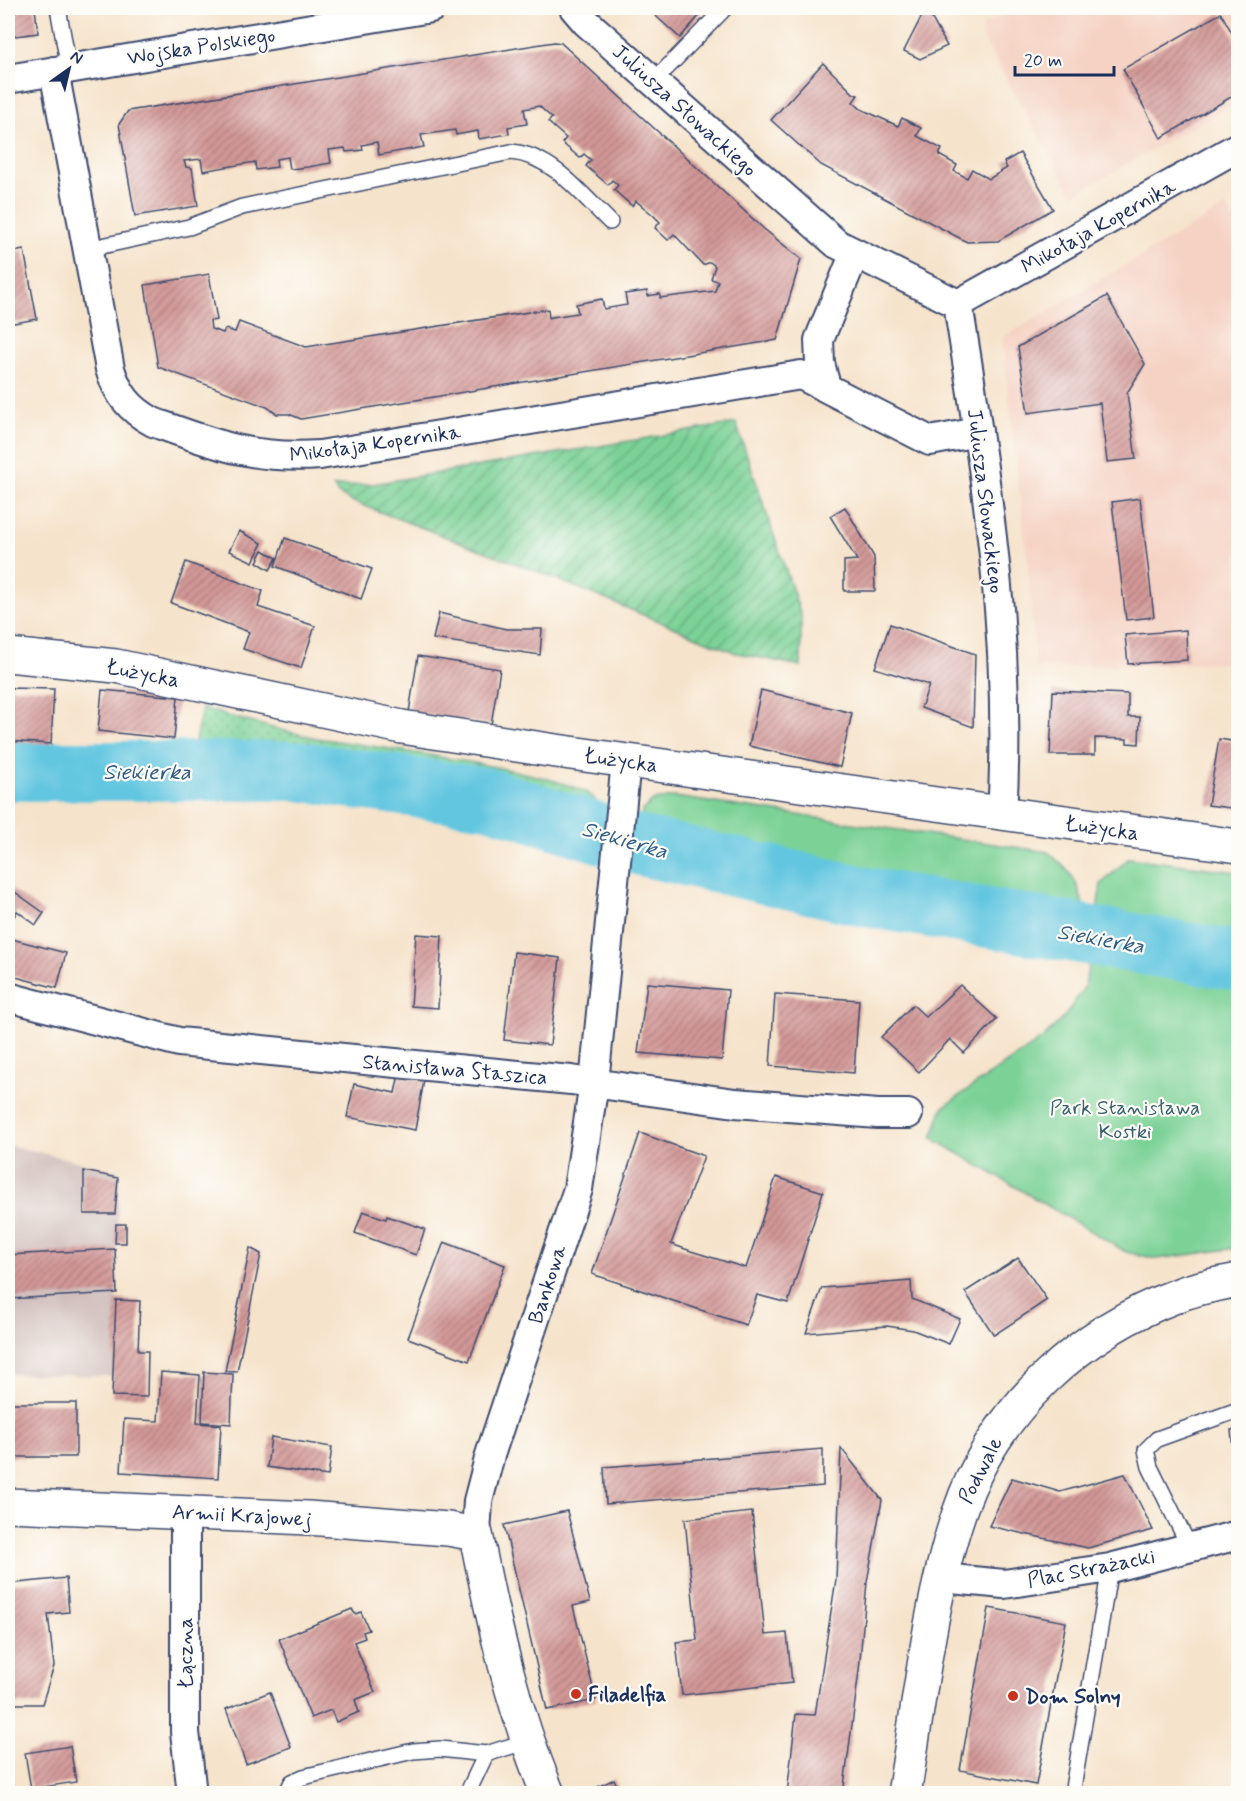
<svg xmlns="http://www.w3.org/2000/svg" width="1246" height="1801" viewBox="0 0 1246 1801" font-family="Mynerve,sans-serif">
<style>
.built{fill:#f5d2c3}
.industrial{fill:#d1bfbd}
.grass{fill:url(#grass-dots);stroke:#4c807a;stroke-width:1.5}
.park{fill:#7cd296;stroke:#4c807a;stroke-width:1.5}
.garden{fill:url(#garden-furrows);stroke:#4c807a;stroke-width:1.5}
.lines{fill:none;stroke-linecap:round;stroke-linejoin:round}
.river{stroke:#62c6e0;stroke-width:60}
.building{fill:url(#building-hatch)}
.service-casing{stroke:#3c4a6e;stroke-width:18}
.minor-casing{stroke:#3c4a6e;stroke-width:32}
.tertiary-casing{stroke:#3c4a6e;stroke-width:36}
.secondary-casing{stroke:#3c4a6e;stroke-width:36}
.service{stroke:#fff;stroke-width:15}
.minor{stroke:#fff;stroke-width:28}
.tertiary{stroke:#fff;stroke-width:33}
.secondary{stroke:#fff;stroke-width:33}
.poi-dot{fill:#c8321e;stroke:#fdfcf7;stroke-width:2}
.labels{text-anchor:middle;stroke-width:4.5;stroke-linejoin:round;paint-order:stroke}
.street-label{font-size:21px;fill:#1b2f5e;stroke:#fdfcf7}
.park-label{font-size:21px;fill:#38606f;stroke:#fdfcf7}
.poi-label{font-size:21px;font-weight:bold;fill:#1b2f5e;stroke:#fdfcf7;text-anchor:start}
.water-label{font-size:22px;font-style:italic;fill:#305c85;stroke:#fdfcf7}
</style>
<defs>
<pattern id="grass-dots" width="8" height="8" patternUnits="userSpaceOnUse" patternTransform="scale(1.5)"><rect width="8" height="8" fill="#7cd296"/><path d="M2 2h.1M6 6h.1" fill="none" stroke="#65ab7e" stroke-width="1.8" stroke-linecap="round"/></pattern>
<pattern id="garden-furrows" width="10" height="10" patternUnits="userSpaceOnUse" patternTransform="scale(1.5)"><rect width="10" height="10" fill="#7cd296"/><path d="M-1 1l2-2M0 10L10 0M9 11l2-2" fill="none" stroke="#65ab7e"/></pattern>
<pattern id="building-hatch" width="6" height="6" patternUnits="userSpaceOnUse" patternTransform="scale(1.5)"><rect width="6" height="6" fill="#d39897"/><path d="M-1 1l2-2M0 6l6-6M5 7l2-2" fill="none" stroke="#aa7c7e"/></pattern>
</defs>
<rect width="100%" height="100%" fill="#fdfcf7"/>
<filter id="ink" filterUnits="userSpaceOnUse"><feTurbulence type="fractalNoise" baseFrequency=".0167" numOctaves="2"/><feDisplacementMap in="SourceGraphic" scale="12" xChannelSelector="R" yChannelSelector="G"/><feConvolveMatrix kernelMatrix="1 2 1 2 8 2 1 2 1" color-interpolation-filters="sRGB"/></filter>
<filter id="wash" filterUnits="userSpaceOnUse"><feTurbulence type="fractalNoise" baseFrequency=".008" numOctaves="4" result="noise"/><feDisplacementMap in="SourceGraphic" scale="24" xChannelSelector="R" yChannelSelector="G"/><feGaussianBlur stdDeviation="1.35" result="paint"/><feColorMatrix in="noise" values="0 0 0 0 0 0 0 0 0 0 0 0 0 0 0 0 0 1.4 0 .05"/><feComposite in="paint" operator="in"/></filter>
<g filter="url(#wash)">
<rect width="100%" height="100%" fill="#f6e3cb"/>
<g class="built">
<path d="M1015,8H1238V101L1073,195L981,35L983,25Z"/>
<path d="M1226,206L1238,229V662L1036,668L1028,567L1002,338Z"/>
</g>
<path class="industrial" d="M8,1145L119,1171L116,1299L140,1301L138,1351L114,1350L113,1376L8,1374Z"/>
<path class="grass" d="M202,708C238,719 275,729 312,737C356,745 578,772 595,800L594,814L494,789L353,766L281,761L190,765Z"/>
<g class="park">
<path d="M675,797L1048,852C1072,873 1077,878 1084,909L640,825L642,811L654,800Z"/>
<path d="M1129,858L1238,872V1248L1157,1259L1126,1252L932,1138L943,1107L1043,1038L1065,1016L1085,986L1101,884Z"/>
</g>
<path class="garden" d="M736,423L801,615V666L736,653L544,574L351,501L338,494L333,487L373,484Z"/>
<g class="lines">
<path class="river" d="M8,771H299L488,798L641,846L866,897L1238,961"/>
</g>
<g id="blocks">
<g class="building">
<path d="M8,8H35L38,33L8,37Z"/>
<path d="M647,8H689L699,16L680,38Z"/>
<path d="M926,8L947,46L920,59L904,51Z"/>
<path d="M1221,13L1238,44V93L1161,138L1123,69Z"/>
<path d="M554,42L561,43L764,229L801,259L777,340L301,419L289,414H277L267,407L158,367L145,285L209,274L217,320L210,321L211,329L223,333L225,329L235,332L239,322L306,347L548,309L549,318L552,317L578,313L576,304L602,299L604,309L627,305L625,294L647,291L648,296L660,294V298L715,291L718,281L711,279L715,266L710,262L703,265L674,234L668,240L655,228L660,222L653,215L636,201L632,206L614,190L618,185L612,180L608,185L586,166L591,160L584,154L580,158L562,143L566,138L548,122L552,118L539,106L524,109L527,124L508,127L509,134L479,139L478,131L456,135L455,130L421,135L424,147L379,155L377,142L362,145L363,150L346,152L345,148L329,150L331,163L308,167L290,169L288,157L276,159L277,167L256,170L255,162L203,171L201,159L184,161L186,167L192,168L198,206L135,216L119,124L128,111Z"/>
<path d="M823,63L854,94L858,95L853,102L861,109L898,126L902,118L921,128L917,136L942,149L939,155L957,165L954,171L967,178L972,169L989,179L1007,168L1004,162L1020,153L1053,209L998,241L967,242L821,165L771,120Z"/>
<path d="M24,250L37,319L8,324V253Z"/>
<path d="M1107,296L1145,364L1127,393L1136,459L1107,462L1100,403L1028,413L1018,347Z"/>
<path d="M1140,498L1154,617L1126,620L1112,502Z"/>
<path d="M845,507L874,557L875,591H844V561L857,560L830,516Z"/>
<path d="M239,531L262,543L253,562L229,551Z"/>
<path d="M285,538L372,569L361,599L275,566Z"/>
<path d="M263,550L277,558L270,570L257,562Z"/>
<path d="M186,562L263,591L258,607L315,626L301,668L243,649L249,632L171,603Z"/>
<path d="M439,613L506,629H542L540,655L433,639Z"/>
<path d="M890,624L975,654L973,727L921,708L929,685L875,668Z"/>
<path d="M1186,630L1187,660L1128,664L1125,635Z"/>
<path d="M418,656L500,669L491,725L409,712Z"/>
<path d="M8,688L54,689L51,744L8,741Z"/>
<path d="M102,690L178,697L174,739L98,731Z"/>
<path d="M761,690L852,713L840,767L749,746Z"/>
<path d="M1053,691L1128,694V717H1140L1139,744L1127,743V739L1095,738V755H1050Z"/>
<path d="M1219,739L1238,742V809L1208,805Z"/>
<path d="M8,887L44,913L36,925L17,911L10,925L8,924Z"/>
<path d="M416,934L442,936L438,1008L411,1006Z"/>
<path d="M8,938L66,953L57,988L8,975Z"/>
<path d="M514,952L560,958L550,1045L504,1040Z"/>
<path d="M647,983L728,990L722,1060L638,1053Z"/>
<path d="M960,985L997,1019L964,1053L950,1039L919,1072L881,1037L913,1005L926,1017Z"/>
<path d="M775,994L859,1000L854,1073L770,1066Z"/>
<path d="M399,1074L424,1080L415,1130L347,1117L354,1084L395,1093Z"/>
<path d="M640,1133L704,1156L671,1244L691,1251L746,1268L776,1177L823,1192L788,1303L757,1295L746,1325L592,1274Z"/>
<path d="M84,1171L118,1178L115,1214H84Z"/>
<path d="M363,1211L386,1219L387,1216L425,1229L416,1255L355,1233Z"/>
<path d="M116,1224H126V1243H115Z"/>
<path d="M444,1242L505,1265L469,1361L408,1338Z"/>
<path d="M250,1248L261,1254L237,1372L225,1371Z"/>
<path d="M115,1249L117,1293L8,1299V1255Z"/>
<path d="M1018,1258L1047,1300L994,1335L965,1292Z"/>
<path d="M911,1281L912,1299L960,1319L949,1344L913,1330L887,1326L806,1333L822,1288Z"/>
<path d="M116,1300L140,1301L138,1351H148L147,1397L112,1396Z"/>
<path d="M161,1372L200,1375L197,1423L221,1425L218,1478L121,1472L124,1419L158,1421Z"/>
<path d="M204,1372L233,1374L231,1424L202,1422Z"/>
<rect x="8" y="1403" width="68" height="54"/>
<path d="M1238,1429V1489H1237L1231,1430Z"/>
<path d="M271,1437L332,1447L328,1476L267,1467Z"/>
<path d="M841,1448L882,1500L867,1582L859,1671L843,1794H787L796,1714L815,1715L836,1579Z"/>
<path d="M823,1449V1486L606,1504L604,1467Z"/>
<path d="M1125,1474L1153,1530L1088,1548L989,1526L1012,1478L1060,1492Z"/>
<path d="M567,1511L590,1602L573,1606L596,1700L547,1710L504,1525Z"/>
<path d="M752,1512L765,1635L787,1633L792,1683L682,1695L676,1642L697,1640L685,1519Z"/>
<path d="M66,1578L69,1612L48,1614L54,1666L42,1704H12L10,1670L8,1671V1584Z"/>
<path d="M989,1608L1066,1622L1036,1785L960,1770Z"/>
<path d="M352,1609L355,1614L361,1612L369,1630L363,1632L365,1638L354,1642L375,1692L355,1700L359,1712L336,1722L331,1710L311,1718L279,1639Z"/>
<path d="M270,1692L291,1747L246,1764L226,1709Z"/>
<path d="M70,1746L76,1782L31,1789L25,1753Z"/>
<path d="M614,1779L621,1794H584Z"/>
</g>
</g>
</g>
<g filter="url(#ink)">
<use href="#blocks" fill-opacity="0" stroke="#3c4a6e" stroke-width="1.5"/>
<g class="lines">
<g class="service-casing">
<g id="service">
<path d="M58,8L69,68"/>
<path d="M654,81L725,8"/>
<path d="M88,249L189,227L242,207L511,152C552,155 582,195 610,222"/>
<path d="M1190,1548L1150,1467L1146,1450L1157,1439L1238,1410"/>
<path d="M286,1794L292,1782L303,1777L413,1751L440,1749L486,1754L528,1741"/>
<path d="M467,1794L486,1754"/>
<path d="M1072,1794L1110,1568"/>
</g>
</g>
<g class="minor-casing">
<g id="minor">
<path d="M574,8L586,22L837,244L958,304"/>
<path d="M54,71L110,369C118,394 129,409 153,422C214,444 253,460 320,455L801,375L930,441L978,432"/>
<path d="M8,79L431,8"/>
<path d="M958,304C985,475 1013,640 1002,814"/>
<path d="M958,304L1238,147"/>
<path d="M826,387L820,363L819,340L855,253"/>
<path d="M8,997L179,1042L571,1080L735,1103L878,1114H908"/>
<path d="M185,1512V1732L192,1794"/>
<path d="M476,1534L478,1501L490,1455L578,1189L594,1083L626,761"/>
<path d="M941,1578L1004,1584L1110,1568L1238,1535"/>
</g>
</g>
<g class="tertiary-casing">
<path id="tertiary" d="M8,655L116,666L402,727L549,750L1238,846"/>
</g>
<g class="secondary-casing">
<g id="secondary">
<path d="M8,1505L308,1518L448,1529L476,1534C493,1622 513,1710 548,1794"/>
<path d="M904,1794C919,1704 930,1598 959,1513C994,1409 1080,1331 1181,1294C1199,1287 1220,1284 1238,1280"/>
</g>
</g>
<use href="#service" class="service"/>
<use href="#minor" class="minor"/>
<use href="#tertiary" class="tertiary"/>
<use href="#secondary" class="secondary"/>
</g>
</g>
<g class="poi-dot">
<circle cx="576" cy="1694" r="6"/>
<circle cx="1013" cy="1696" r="6"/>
</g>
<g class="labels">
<g class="street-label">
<text transform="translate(201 46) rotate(-9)" y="7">Wojska Polskiego</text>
<text transform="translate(685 110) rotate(42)" y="7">Juliusza Słowackiego</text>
<text transform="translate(1098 226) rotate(-29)" y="7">Mikołaja Kopernika</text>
<text transform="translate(375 443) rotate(-8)" y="7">Mikołaja Kopernika</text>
<text transform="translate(986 501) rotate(83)" y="7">Juliusza Słowackiego</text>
<text transform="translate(143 673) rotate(11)" y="7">Łużycka</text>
<text transform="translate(621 760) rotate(8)" y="7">Łużycka</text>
<text transform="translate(1102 828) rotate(8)" y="7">Łużycka</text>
<text transform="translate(455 1069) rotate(5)" y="7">Stanisława Staszica</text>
<text transform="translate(547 1284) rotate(-72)" y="7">Bankowa</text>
<text transform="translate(980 1470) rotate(-63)" y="7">Podwale</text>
<text transform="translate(242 1515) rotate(3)" y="7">Armii Krajowej</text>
<text transform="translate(1091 1568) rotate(-11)" y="7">Plac Strażacki</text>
<text transform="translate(185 1653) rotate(-90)" y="7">Łączna</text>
</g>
<g class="park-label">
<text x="1125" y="1114">Park Stanisława<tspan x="1125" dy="24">Kostki</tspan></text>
</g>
<g class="poi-label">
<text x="588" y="1701">Filadelfia</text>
<text x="1025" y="1703">Dom Solny</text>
</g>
<g class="water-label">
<text x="147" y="779">Siekierka</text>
<text transform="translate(625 839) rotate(16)" y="8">Siekierka</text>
<text transform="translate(1101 938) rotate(10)" y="8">Siekierka</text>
</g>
</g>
<rect width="1246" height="1801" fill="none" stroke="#fdfcf7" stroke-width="30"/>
<g transform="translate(69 69) rotate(34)" stroke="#fdfcf7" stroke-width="4.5" paint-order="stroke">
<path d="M0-4.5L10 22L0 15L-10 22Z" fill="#1b2f5e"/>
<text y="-9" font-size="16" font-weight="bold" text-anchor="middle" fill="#1b2f5e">N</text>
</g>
<path d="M1015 66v9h99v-9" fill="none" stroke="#1b2f5e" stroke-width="3"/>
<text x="1024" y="66" font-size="18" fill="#1b2f5e" stroke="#fdfcf7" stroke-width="4.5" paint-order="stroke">20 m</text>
</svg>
